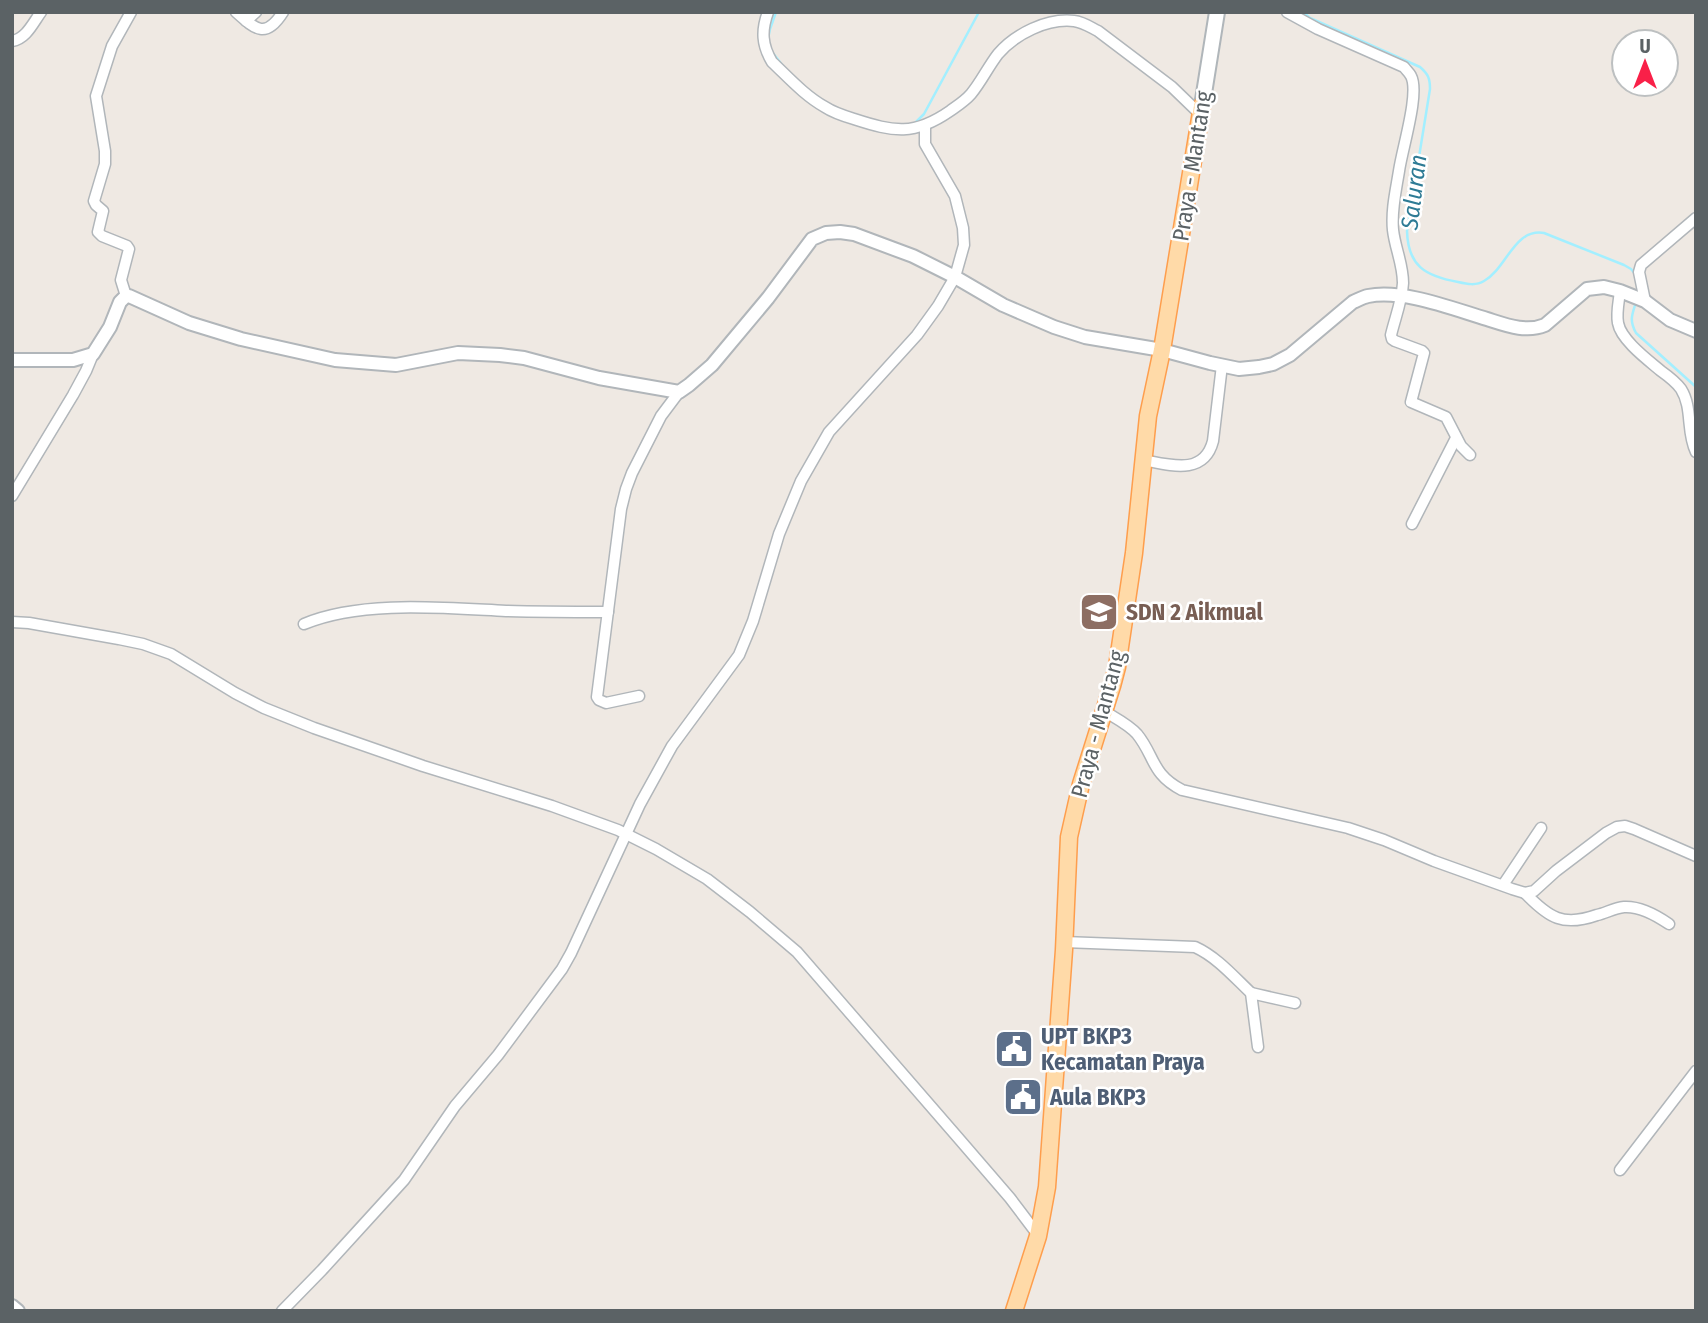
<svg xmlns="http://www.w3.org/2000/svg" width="1708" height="1323" viewBox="0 0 1708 1323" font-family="'Fira Sans Condensed',sans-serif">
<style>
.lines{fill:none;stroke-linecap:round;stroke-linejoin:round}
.stream{stroke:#a3efff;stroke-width:2.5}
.minor-casing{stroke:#b1b6ba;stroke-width:13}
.tertiary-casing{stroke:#b1b6ba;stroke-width:16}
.secondary-casing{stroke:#b0b6ba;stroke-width:18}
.primary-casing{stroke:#fe9e4d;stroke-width:19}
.minor{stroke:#fff;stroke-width:10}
.tertiary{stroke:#fff;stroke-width:12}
.secondary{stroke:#fff;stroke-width:14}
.primary{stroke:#ffdaa8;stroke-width:16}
.labels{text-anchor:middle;stroke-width:5;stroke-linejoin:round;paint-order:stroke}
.street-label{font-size:23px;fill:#5b6265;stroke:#fff}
.education-label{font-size:23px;font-weight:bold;fill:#785e54;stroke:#fff;text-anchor:start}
.service-label{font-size:23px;font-weight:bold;fill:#4e5e75;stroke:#fff;text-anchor:start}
.water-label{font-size:24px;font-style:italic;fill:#2e7b95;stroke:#fff}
</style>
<rect width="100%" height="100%" fill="#efe9e3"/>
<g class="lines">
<g class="stream">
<path d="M1303,12L1310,18L1420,67C1428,74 1430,78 1430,89L1407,231C1408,266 1425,276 1458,282C1467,284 1476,286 1484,281C1507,268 1514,228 1544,233L1624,265L1631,269L1636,275"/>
<path d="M768,39L770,29L776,12"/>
<path d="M772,52L783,66"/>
<path d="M915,123L924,114L979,12"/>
<path d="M1636,302C1632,315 1629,320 1636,333L1696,387"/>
</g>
<g class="minor-casing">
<g id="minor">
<path d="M236,12C256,30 266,39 283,12"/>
<path d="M768,12C761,31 762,45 772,62C788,77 805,96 825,107C834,113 844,116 854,119C894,132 914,136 950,111C957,106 965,101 971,94C981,82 988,67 998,54C1015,34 1047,18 1074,21C1083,22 1090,27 1098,31L1172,87L1201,115"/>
<path d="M1287,12L1318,29L1404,67C1406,70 1409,72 1411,76C1420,93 1402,149 1399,171C1396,190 1391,210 1393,230C1395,248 1403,264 1403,283C1402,301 1395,318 1391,335L1392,339L1395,341L1422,351L1424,353L1411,402L1446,417L1461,446L1470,455"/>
<path d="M246,21L256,12"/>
<path d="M12,41C26,39 33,23 41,12"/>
<path d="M1620,291C1619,301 1616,313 1618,323C1621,340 1648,360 1661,371C1668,376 1676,382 1681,389C1693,408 1686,432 1696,452"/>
<path d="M126,296L121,280L129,249L127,246L102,236L98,232L103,211L96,205L94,201L105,164V151L96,96L112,46L131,12"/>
<path d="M1645,301L1639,272L1641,265L1696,218"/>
<path d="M1143,460C1170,465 1204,476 1213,441L1222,365"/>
<path d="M12,496L73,395L86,371L93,354"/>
<path d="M1412,524L1456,438"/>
<path d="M12,622L29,623L119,639L143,644L171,654L235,693L264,708L314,728L423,766L552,806L618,830L656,849L707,879L750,912L797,952L960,1140L1010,1198L1038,1235"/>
<path d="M304,624C361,600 444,608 506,611C540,612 574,612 608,612"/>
<path d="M639,696L606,703L599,700L597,697L621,509L626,489L632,473L661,416L679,392"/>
<path d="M1104,711C1115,718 1128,724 1137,734C1155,756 1151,774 1182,790L1348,828L1384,840L1434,861L1512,889L1525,893L1534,891L1556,871L1606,833L1617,827L1625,826L1634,829L1696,856"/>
<path d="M1503,885L1541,828"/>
<path d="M1525,893C1549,918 1563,927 1597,915C1606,913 1614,908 1624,907C1640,906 1656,915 1669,924"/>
<path d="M1064,942L1195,947C1217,957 1234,977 1251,993L1258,1047"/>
<path d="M1251,993L1295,1003"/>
<path d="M1620,1170L1696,1071"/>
<path d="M282,1311L322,1270L404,1180L455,1106L498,1055L562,969L571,953L640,804L672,746L739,655L753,621L779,534L801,481L829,432L917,335L938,306L955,277L964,245L963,228L955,196L925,144V126"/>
</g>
</g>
<g class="tertiary-casing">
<g id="tertiary">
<path d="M12,360H73L93,354L110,327L120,302L126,296H129L189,323L241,339L335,360L396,365L458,353L500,355L524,358L599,378L679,392L689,385L712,365L768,298L812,239L826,233L840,232L854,234L913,256L955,277L1003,305L1054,327L1085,337L1162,350L1210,363L1239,369L1259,367L1273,364L1290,355L1353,302C1358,300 1363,297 1368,296C1403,289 1453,309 1487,319C1506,325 1526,333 1545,325L1587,289L1604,287L1620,291L1645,301L1670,320L1696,331"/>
<path d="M12,1306L18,1311"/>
</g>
</g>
<g class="secondary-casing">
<path id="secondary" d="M1202,106L1217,12"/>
</g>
<g class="primary-casing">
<path id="primary" d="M1014,1311L1038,1236L1047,1187L1064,950L1069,837L1081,784L1112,686L1117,667L1134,553L1148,416L1162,350L1202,106"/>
</g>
<use href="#minor" class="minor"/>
<use href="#tertiary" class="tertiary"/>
<use href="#secondary" class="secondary"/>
<use href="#primary" class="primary"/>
</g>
<defs>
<g id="school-square" transform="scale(2.0125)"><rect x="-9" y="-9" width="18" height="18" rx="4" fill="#8d6e63" stroke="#fff"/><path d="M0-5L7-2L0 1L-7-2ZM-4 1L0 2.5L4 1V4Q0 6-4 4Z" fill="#fff"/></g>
<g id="civic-square" transform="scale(2.0125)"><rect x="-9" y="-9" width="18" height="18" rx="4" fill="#5c6f8a" stroke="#fff"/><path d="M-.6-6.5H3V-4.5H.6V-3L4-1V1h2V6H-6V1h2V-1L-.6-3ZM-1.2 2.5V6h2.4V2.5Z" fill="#fff"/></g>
</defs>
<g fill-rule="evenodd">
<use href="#school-square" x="1099" y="612"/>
<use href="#civic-square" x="1014" y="1049"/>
<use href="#civic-square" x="1023" y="1097"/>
</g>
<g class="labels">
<g class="street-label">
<text transform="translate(1192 166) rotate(-81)" y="8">Praya - Mantang</text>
<text transform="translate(1098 724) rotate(-75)" y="8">Praya - Mantang</text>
</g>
<g class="education-label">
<text x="1126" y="620">SDN 2 Aikmual</text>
</g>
<g class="service-label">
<text x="1041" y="1044">UPT BKP3<tspan x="1041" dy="26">Kecamatan Praya</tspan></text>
<text x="1050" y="1105">Aula BKP3</text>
</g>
<g class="water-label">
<text transform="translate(1414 192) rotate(-83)" y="8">Saluran</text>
</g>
</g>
<rect width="1708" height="1323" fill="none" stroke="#5b6265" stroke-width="28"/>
<g transform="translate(1645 63)"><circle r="33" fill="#ffffff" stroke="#bdc0c1" stroke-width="2"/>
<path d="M0-5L12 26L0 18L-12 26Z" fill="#f92048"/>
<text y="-10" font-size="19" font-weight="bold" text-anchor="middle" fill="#5b6265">U</text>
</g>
</svg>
